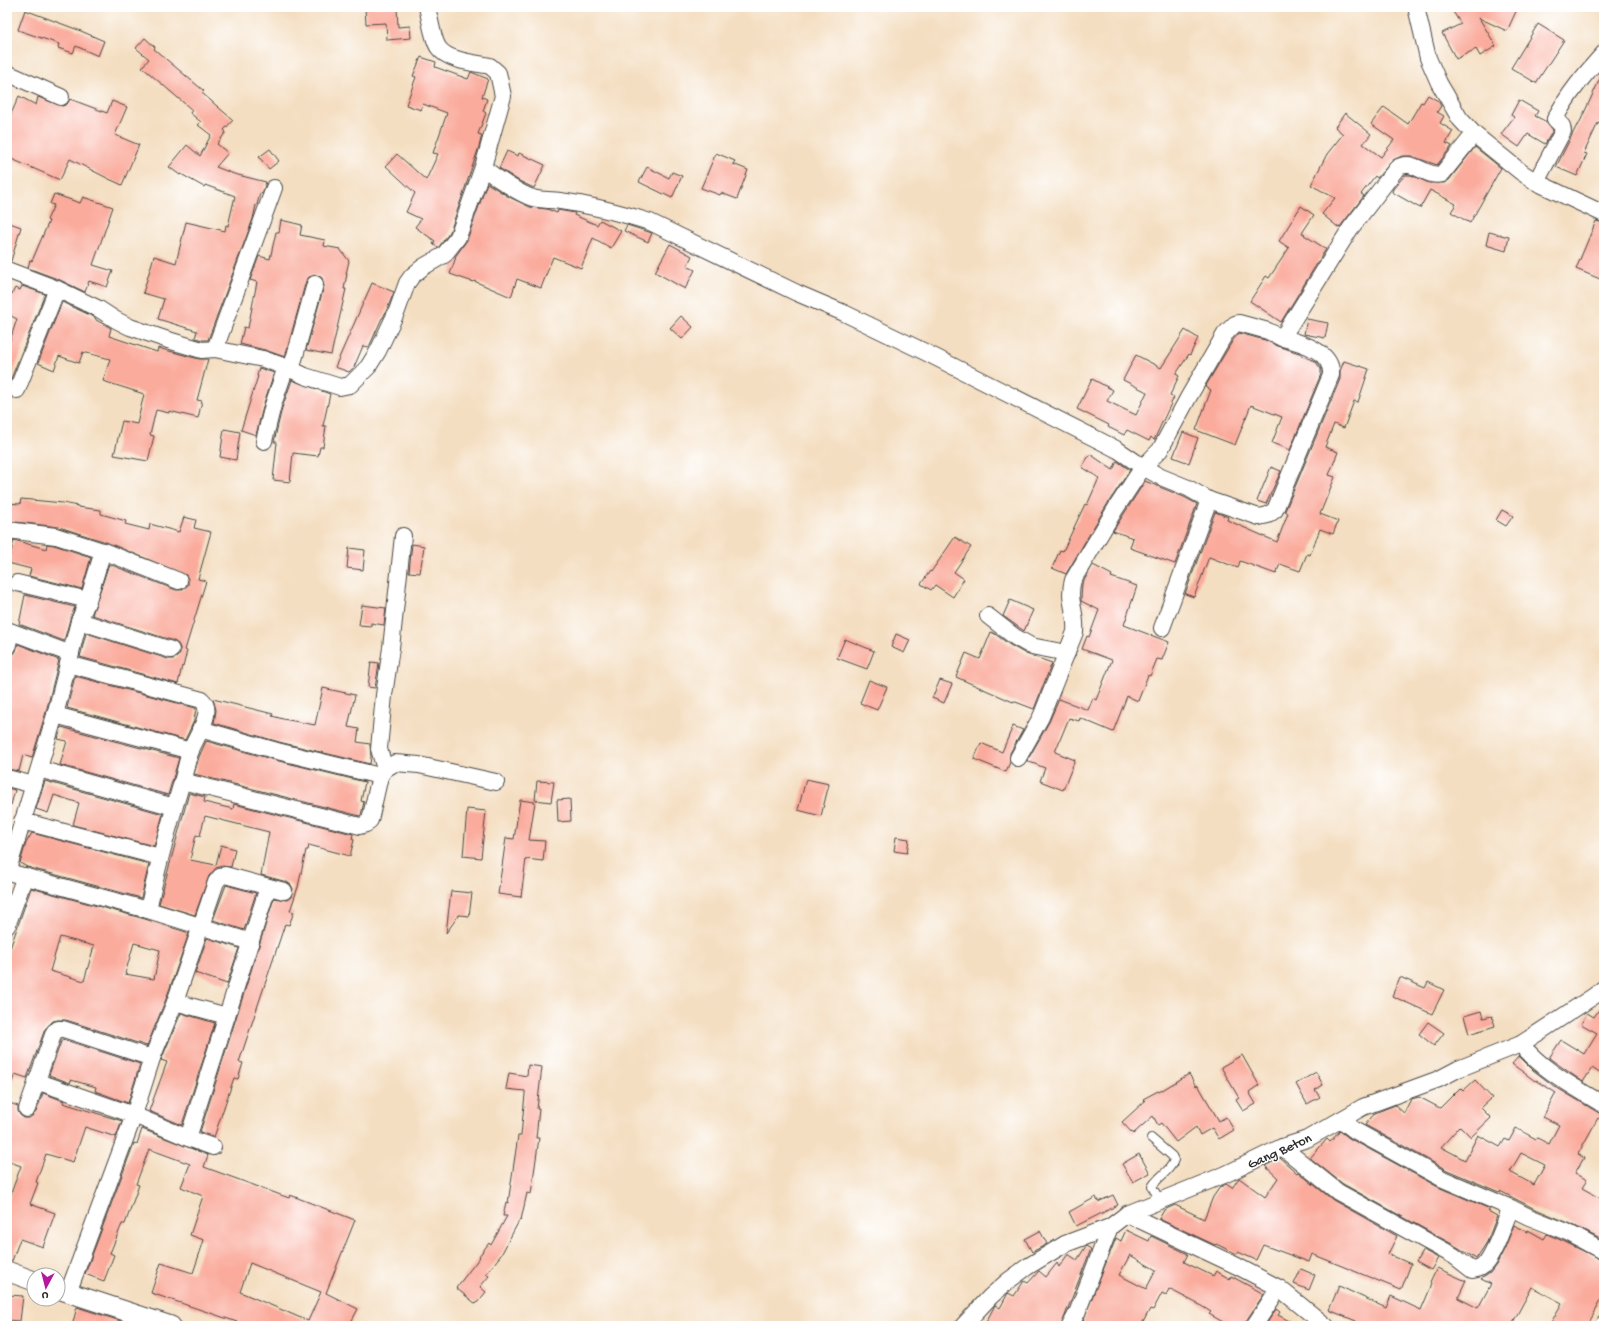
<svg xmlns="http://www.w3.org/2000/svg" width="1611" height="1333" viewBox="0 0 1611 1333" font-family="'Gochi Hand',sans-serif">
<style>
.building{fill:#faab9c;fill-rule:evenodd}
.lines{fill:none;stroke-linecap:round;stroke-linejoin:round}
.service-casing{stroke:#494642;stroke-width:10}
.minor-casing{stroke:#494642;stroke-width:18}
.tertiary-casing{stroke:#494642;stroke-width:21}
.service{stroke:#fff;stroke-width:8}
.minor{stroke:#fff;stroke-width:16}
.tertiary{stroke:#fff;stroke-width:19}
.labels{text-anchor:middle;stroke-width:3;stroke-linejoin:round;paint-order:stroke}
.street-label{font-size:14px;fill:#2b2b2b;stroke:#fff}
</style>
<rect width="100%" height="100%" fill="#fff"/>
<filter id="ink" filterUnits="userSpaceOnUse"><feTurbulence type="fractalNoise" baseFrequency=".025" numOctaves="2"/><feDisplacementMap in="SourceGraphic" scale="8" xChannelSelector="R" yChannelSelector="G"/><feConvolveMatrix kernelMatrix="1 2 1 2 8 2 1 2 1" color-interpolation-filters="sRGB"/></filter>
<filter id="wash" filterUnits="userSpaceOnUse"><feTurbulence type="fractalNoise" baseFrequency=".012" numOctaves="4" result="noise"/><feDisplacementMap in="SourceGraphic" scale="16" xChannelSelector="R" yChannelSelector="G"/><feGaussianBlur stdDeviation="0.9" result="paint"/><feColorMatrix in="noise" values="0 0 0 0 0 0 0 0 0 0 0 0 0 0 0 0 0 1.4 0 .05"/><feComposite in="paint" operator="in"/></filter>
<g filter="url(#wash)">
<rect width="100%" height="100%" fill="#f4dec1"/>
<g id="blocks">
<g class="building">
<path d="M365,7H397L398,27L410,26L411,38L387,40L386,23L366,24Z"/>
<path d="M1450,7H1518L1507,31L1479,18L1496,46L1480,56L1476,49L1456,59L1442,33L1461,24Z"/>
<path d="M25,10L81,31L104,41L98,56L76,46L73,53L58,48L59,44L18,30Z"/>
<path d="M1538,24L1564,40L1536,83L1511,68Z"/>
<path d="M145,38L155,47L154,49L204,91L202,93L233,120L224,130L226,132L217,144L228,153L216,167L234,174L266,182L262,194L260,193L257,205H256L253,219L208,340H203L195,338L197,331L158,319L164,299L143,293L154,256L176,263L186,222L225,231L226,225L228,226L235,196L205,185L204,187L181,174L180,175L169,167L187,145L200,156L211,135L198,125L201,122L190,113L192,110L142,67L149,59L136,48Z"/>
<path d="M421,57L436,62L435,67L468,79L471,72L488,79L482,97L487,99L483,111L486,113L478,134L482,135L479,147L450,232L438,248L433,244L435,241L415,227L421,219L406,212L415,193L386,166L397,154L426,180L438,154L433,153L447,113L423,104L421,110L406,105L416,77L413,76Z"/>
<path d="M1604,70V126L1598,123L1584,153L1587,154L1577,176L1556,167L1577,125L1578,126Z"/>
<path d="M1428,95L1438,101L1441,106L1437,112L1444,116L1440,123L1453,131L1446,143L1452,146L1437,165L1411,156H1402L1393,160L1377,178L1375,176L1361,194L1364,196L1339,228L1322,214L1335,198L1311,185L1327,154L1343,134L1335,127L1345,113L1371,134L1363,144L1381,157L1394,140L1371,124L1384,107L1408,124L1421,102L1423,103Z"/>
<path d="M19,96L36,105L38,97L62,106L67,104L70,99L107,113L112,101L127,107L115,135L139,145L122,185L107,178L70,159L60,180L7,157V123Z"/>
<path d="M1519,100L1538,111L1535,116L1547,122L1553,130L1545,144L1528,134L1519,147L1501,134L1514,117L1511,115Z"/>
<path d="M1475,147L1501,168L1470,223L1451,212L1456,204L1430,190L1420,208L1392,192L1393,189L1405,175H1411L1429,183H1444L1449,180Z"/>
<path d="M270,149L279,161L269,169L259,157Z"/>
<path d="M507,151L518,156L519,153L545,165L534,188L519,181L499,168Z"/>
<path d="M716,153L735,161L733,164L748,170L737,199L721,193L720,195L701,188Z"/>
<path d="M647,167L669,178L672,172L682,176L672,198L639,182Z"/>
<path d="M487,183L509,197L530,207L547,209L557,213L558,210L575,213L574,215L597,225L600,220L621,231L611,248L593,238L581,268L553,257L541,288L517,279L511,297L474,281L473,282L450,274L456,257H455L467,240Z"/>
<path d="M54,194L80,203L83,197L113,207L93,265L113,271L107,287L89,281L85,292L60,280L28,268L30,260L32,261L49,221L47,220L54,205L50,204Z"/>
<path d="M1301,206L1314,215L1302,233L1305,234L1304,235L1326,249L1281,322L1250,301L1266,276L1269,278L1289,248L1279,241Z"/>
<path d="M281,220L302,225L300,235L325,240L324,246L340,249L349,261L346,274H347L344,289H346L331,355L306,350L324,286L322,278L317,275L309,277L306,281L285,357L265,350L240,344L244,327L248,328L257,282L250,280L259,256L270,259L276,232H279Z"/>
<path d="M1596,221L1604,223V270L1600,279L1576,269Z"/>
<path d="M7,222L21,227L11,261H7Z"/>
<path d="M627,225L652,233L648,242L624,231Z"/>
<path d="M1489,232L1509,237L1506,251L1486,245Z"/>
<path d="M670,244L692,256L687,266L695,270L685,289L655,272Z"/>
<path d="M372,283L394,292L388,307L383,318H382L369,347L363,346L354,367L349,372L335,367Z"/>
<path d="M22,286L45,294L8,386V392L12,397L10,403H7V349L17,319L7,314V292L12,294L15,288L20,290Z"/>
<path d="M62,302L94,317L96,319V320L111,328L109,336L157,352L158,348L199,359H208L197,400L202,401L198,418L169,411V413L156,410L150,435L154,436L148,461L114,455L122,421L137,424L144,394L103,381L110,359L83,352L79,363L59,356L54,370L38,363Z"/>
<path d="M681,316L693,327L682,339L670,328Z"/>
<path d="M1307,319L1328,323L1325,338L1304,334Z"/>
<path d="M1185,330L1198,338L1190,355L1189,354L1176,374L1179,376L1170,395L1174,397L1154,440L1151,437L1149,441L1127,430L1124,435L1108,427L1109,425L1077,409L1092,379L1113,390L1107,401L1136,415L1147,392L1123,380L1136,355L1161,368Z"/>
<path d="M1239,333L1265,340L1278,346L1302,354V356L1315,361L1321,369V374L1290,450L1272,443L1282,417L1251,405L1235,445L1196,430L1211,390L1205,387L1233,340Z"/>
<path d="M1344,361L1369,369L1358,402L1354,401L1344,428L1334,424L1325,447L1338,452L1329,475L1335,477L1320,514L1338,521L1333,534L1320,529L1310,555L1307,554L1300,571L1280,564L1276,574L1240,561L1238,568L1209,557L1194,597L1185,594L1215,512L1228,517L1227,520L1277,542L1288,513L1285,511L1340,379V371Z"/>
<path d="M259,368L274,373L264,403L256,435L241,430L258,376H257Z"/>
<path d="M292,380L330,394L323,426H326L323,447H320L318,456L293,453L290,482L273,480L277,442H274L282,408Z"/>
<path d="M224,429L240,432L236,460L220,457Z"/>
<path d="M1183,432L1198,438L1189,463L1173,457Z"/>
<path d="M1090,454L1113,470L1117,461L1130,470L1108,503L1066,574L1052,568L1060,550L1063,551L1085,504L1087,505L1099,478L1082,467Z"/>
<path d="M1271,467L1281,471L1266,504L1257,501Z"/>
<path d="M1145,481L1184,497L1197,504L1175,564L1130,548L1133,538L1113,531Z"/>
<path d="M21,499L63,503L78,506V507L101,510V514L126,521L125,524L149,530L150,524L179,532L184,517L196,520L194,528L211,532L198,579L206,581L185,650L187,651L183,667L182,666L178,684L80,657L86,633L168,659H173L177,657L180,653V648L178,644L174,641L92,615L109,564L176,590H181L188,585V579L186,575L106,542L59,527L7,521V503L20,504Z"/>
<path d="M1502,510L1513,516L1506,526L1496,520Z"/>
<path d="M955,537L971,547L954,572L964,579L953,597L935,585L931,590L921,584L930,571L931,572Z"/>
<path d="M14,540L46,549L47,544L54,545L91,557L82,589L29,576L31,569L8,563Z"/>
<path d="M412,544L424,546L420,573L409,572Z"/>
<path d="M349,548L365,550L363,570L347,568Z"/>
<path d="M1093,565L1112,575L1111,577L1137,586L1124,625L1169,642L1162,660L1157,659L1150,676L1148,675L1138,701L1127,696L1113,732L1080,718L1079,721L1069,718L1055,752L1075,760L1063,790L1040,781L1045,768L1027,761L1049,722L1059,699L1088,710L1093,698L1096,700L1112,660L1082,649L1087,636L1089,637L1099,610L1081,601V599L1082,584Z"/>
<path d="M25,595L75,607L70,619L64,641L19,624Z"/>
<path d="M1010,600L1033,610L1024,631L1003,616Z"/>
<path d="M362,605L386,608L384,625L371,623V626L359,625Z"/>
<path d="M991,632L995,634L1010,645L1026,654L1052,663L1034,709L1013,701V702L956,677L966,653L980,659Z"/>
<path d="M896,634L910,640L904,653L891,647Z"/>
<path d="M845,639L874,651L867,669L837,658Z"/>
<path d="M18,644L59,660L46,712L32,758L23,755L19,771L7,769V679L12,656L16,651Z"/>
<path d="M371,662L379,663L375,688L368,687Z"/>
<path d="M75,676L196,708L194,721L185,740L67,708Z"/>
<path d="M869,680L887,687L877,710L860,703Z"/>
<path d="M940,680L952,684L944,703L932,698Z"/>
<path d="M323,688L355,695L348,727L359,729L357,742L370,744L371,757L370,764L279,742L214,723L216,710L213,699L273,714L272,716L283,719L315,725Z"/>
<path d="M1013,726L1023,730L1010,753V762L1006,772L974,759L981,743L1002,752Z"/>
<path d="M61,727L179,758L168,795L60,765L67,741L58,739Z"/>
<path d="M206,741L275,760L365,782L361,801L364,802L361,815L360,816L194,774L199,757Z"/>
<path d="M806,779L829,784L821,816L798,810Z"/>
<path d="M45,781L163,814L154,846L73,825L79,803L54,795L48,813L36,809Z"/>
<path d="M537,781L554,782L551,802L535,800Z"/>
<path d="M7,788L15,790L11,805L7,804Z"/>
<path d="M189,793L205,797L204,802L233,809L234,804L353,834L352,839L354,840L350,856L309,845L308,850H306L298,887L290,911L294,912L289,925L285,924L239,1062L243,1063L238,1079L234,1078L214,1137L200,1132L274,898L287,900L291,897L293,889L291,885L287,882L261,875L269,832L205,816L200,836L196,835L190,860L216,865L221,845L235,849L231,867L222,866L216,868L209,876L195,915L159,904Z"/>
<path d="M570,799L571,821L558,822L557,800Z"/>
<path d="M520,800L535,802L529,840L545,841L543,861L526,859L521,897L498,894L506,838L514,839Z"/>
<path d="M467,809L486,811L481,858L463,856Z"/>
<path d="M32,833L149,864L141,898L27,867L20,863L26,843Z"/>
<path d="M896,837L909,839L907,853L894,851Z"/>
<path d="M226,885L256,893L244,930L213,920Z"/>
<path d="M31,888L145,919L189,933L166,999L147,1046L66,1020H58L53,1021L45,1029L27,1078L15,1074L7,1094V957ZM60,937L94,946L84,981L50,971ZM134,943L160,950L154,979L125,974Z"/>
<path d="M451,891L472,893L469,916L459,915L446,933Z"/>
<path d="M207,938L239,948L227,984L195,973Z"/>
<path d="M1400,977L1425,988L1428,982L1444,990L1432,1014L1392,996Z"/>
<path d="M1604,1002V1076L1592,1068L1583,1082L1549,1058L1561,1040L1584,1054L1597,1033L1581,1024L1587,1013L1594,1017Z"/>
<path d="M1481,1011L1483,1018L1492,1016L1495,1026L1469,1034L1464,1016Z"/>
<path d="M181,1013L215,1023L182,1125L149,1111L167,1062L161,1060Z"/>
<path d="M1428,1022L1444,1033L1434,1046L1419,1034Z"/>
<path d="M62,1039L140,1064L128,1103L95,1091L96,1087L71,1080L70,1083L49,1075Z"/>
<path d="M1242,1055L1259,1085L1249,1092L1256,1104L1243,1111L1236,1100L1239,1098L1221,1067Z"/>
<path d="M1519,1056L1533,1070L1554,1086L1599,1113L1604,1114V1122L1598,1118L1578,1154L1584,1158L1575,1173L1587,1180L1582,1188L1604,1200V1241L1571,1224L1533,1208L1500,1191L1499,1192L1447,1170L1365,1125L1375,1113L1395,1105L1404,1113L1411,1099L1419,1097L1440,1108L1460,1088L1463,1091L1475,1080L1492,1098L1481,1108L1491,1118L1471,1137L1460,1126L1441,1147L1465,1160L1478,1135L1500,1147L1505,1139L1509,1141L1516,1128L1536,1139L1537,1138L1549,1144L1559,1125L1543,1117L1556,1093L1536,1080L1535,1081L1512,1064ZM1521,1153L1545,1165L1534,1185L1510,1172Z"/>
<path d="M528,1065L542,1067L537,1109H539L536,1138H539L531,1194L527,1193L521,1220L520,1219L501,1255L486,1274L489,1276L480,1287L486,1292L476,1304L456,1288L480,1257L479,1256L489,1243L491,1245L507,1216H503L506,1202L508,1203L518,1136H521L525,1094V1091L506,1089L509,1073L527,1076Z"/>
<path d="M1316,1072L1323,1085L1315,1090L1320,1097L1307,1104L1296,1084Z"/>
<path d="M1189,1074L1196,1086L1198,1085L1219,1121L1226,1117L1234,1130L1219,1139L1212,1128L1200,1135L1196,1127L1176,1142L1161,1123L1158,1125L1153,1116L1133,1134L1122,1122L1145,1101L1143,1099L1158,1091L1159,1092Z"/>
<path d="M43,1093L64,1101L63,1103L122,1121L116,1137L85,1127L73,1162L46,1154L36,1182L38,1183L30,1204L55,1213L43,1247L20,1239L12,1261L7,1260V1204L21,1166L7,1161V1102L18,1106V1111L20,1115L24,1118H29L36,1112Z"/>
<path d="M142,1129L208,1155L204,1167L289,1198L290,1195L355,1220L326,1293L358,1309L349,1326H243L236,1323L237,1322L151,1293L161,1263L193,1273L204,1240L190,1235L203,1196L181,1187L190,1164L149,1149L136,1184L139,1185L125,1224H122L110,1253L114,1255L104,1281L85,1274L134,1143L137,1144ZM250,1263L321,1292L308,1321L240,1292Z"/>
<path d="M1340,1131L1349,1138L1438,1187L1490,1209L1488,1211L1497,1216L1487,1242L1476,1259L1459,1248L1343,1184L1310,1158L1327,1139L1330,1142Z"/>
<path d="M1139,1154L1150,1173L1133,1182L1122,1164Z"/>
<path d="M1280,1158L1297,1173L1298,1172L1333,1200L1397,1236L1388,1254L1411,1264L1401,1290L1312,1254L1309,1262L1263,1245L1256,1260L1238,1252L1237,1254L1216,1244L1215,1245L1159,1219L1164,1210L1175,1205L1204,1219L1213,1197L1220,1187L1226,1184L1232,1188L1239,1178L1265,1197L1278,1178L1265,1166Z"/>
<path d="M1113,1195L1118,1205L1076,1226L1069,1212L1096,1197L1098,1202Z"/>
<path d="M1514,1225L1528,1232V1230L1544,1239L1547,1234L1563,1241L1604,1261V1294L1586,1326H1549L1562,1303L1532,1287L1511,1326H1354L1356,1321L1329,1310L1339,1286L1386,1308L1391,1296L1421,1310L1432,1284L1430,1283L1437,1268L1466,1281L1458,1298L1478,1308L1491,1284L1481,1279L1490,1273L1496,1265L1504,1250Z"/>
<path d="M1126,1230L1149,1241L1151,1236L1188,1254L1184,1262L1213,1276L1216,1271L1230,1279L1231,1276L1264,1294L1246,1321L1245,1326H1230L1209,1314L1211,1312L1198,1304L1169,1289L1166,1295L1162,1293L1153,1310L1150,1309L1141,1326L1081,1325L1116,1238L1121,1241ZM1130,1255L1156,1270L1146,1289L1119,1275Z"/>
<path d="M1040,1231L1047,1244L1032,1252L1025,1239Z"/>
<path d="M1086,1246L1091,1249L1061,1326H984L994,1307L995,1305L1000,1308L1008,1293L1014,1296L1024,1281L1028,1283L1039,1271L1046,1277L1057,1263L1059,1267L1068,1254L1077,1260Z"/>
<path d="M1423,1250L1438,1258L1431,1270L1416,1262Z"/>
<path d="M1301,1269L1315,1275L1309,1290L1294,1284Z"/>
<path d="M9,1295L23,1296L20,1321L7,1320Z"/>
<path d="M77,1307L127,1323V1326H72Z"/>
<path d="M1276,1309L1280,1312L1278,1315L1299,1326H1265Z"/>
</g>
</g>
</g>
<g filter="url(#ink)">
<use href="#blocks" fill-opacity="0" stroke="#494642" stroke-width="1"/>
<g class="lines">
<g class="service-casing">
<path id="service" d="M1151,1138L1172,1156L1174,1160C1170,1172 1158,1176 1152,1187L1160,1200"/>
</g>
<g class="minor-casing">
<g id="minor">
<path d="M1416,7L1428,58L1439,83L1460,119L1474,134L1521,172L1536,182L1604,214"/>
<path d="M7,73L61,97"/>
<path d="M483,167C493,176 520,194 533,198C542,201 551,199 560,201C590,205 621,213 650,222L797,293L844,313L925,352L1118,450L1143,467L1161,477L1188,488L1209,500L1259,517L1268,515L1275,510L1331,375C1333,351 1300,342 1282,338"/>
<path d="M1536,182L1563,131L1562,126L1555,119C1568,94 1585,74 1604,53"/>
<path d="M7,270L57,289L99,309L116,320L130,327L168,340L202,350L215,349L263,359L286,367L305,376L340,387L350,385L368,367L378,351L397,311L407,283L412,276L423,267L444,255L458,237L483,167L503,96L498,73L490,66C475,63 447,61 438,47C432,37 430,18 427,7"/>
<path d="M215,349L274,188"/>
<path d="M291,370L315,284"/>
<path d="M17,390L57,289"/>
<path d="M264,441L273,405L286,367"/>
<path d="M7,530L56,536L103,551L179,581"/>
<path d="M17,583L88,600"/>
<path d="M988,616L1015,637L1031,646L1067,653"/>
<path d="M79,621L171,650"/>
<path d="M1162,628L1209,500"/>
<path d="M7,630L71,654"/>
<path d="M7,648L11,632"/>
<path d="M68,664L202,700C215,712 196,736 191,750C187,760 185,772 182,782C169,825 157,867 148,910"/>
<path d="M55,715L191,751"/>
<path d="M1018,758L1041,717L1075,632C1077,612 1067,600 1073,580L1116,508L1143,467L1160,450L1188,398L1225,334L1235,324L1239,323L1268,331L1282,338L1350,229L1397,168C1413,157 1426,179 1442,174L1474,134"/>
<path d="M39,769L174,807"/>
<path d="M385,769L379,749L384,695L391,648L403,536"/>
<path d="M380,776L385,769L395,763L419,765L496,782"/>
<path d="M7,778L34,785"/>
<path d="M182,781L360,826L366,824L370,820L380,776L277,751L200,729"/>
<path d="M22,821L160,857"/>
<path d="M8,872L148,910L251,942"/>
<path d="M7,873L55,715L79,621L88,600L103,551"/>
<path d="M7,926L25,876"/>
<path d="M175,1002L227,1016"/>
<path d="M1521,1044C1543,1071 1575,1087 1604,1105"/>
<path d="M36,1081L134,1115L188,1138L213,1147"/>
<path d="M27,1109L54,1032L58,1029H63L152,1058"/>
<path d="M1341,1120L1354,1130L1443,1179L1511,1208L1529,1217L1567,1232L1604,1252"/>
<path d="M188,1138L268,887"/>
<path d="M1282,1147L1338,1192L1454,1256L1472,1270C1477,1269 1481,1269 1484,1265C1495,1254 1504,1223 1511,1208"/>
<path d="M1127,1214L1237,1266L1279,1288L1326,1326"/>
<path d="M68,1293L134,1115L152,1058L175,1002L216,882L220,877L225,875L284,891"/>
<path d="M963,1326L990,1297L1008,1281L1027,1267L1065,1244L1110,1227L1127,1214L1224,1175L1282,1147L1307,1139L1363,1107L1439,1079L1458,1069L1521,1044L1594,996L1604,988"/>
<path d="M1070,1326L1077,1313L1110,1227"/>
<path d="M1254,1326L1279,1288"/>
<path d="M1602,1326L1604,1324"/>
</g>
</g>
<g class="tertiary-casing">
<g id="tertiary">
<path d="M7,1271L34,1281"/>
<path d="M58,1289L171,1326"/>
</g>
</g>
<use href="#service" class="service"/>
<use href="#minor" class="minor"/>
<use href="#tertiary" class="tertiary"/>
</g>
</g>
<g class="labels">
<g class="street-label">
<text transform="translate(1279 1150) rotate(-24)" y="5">Gang Beton</text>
</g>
</g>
<rect width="1611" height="1333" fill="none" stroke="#fff" stroke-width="24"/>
<g transform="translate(46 1287) rotate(187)"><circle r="19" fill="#ffffff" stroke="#aaaaaa"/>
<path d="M0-3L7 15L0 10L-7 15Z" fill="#b5179e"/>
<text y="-6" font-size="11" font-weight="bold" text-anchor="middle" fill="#2b2b2b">U</text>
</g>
</svg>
